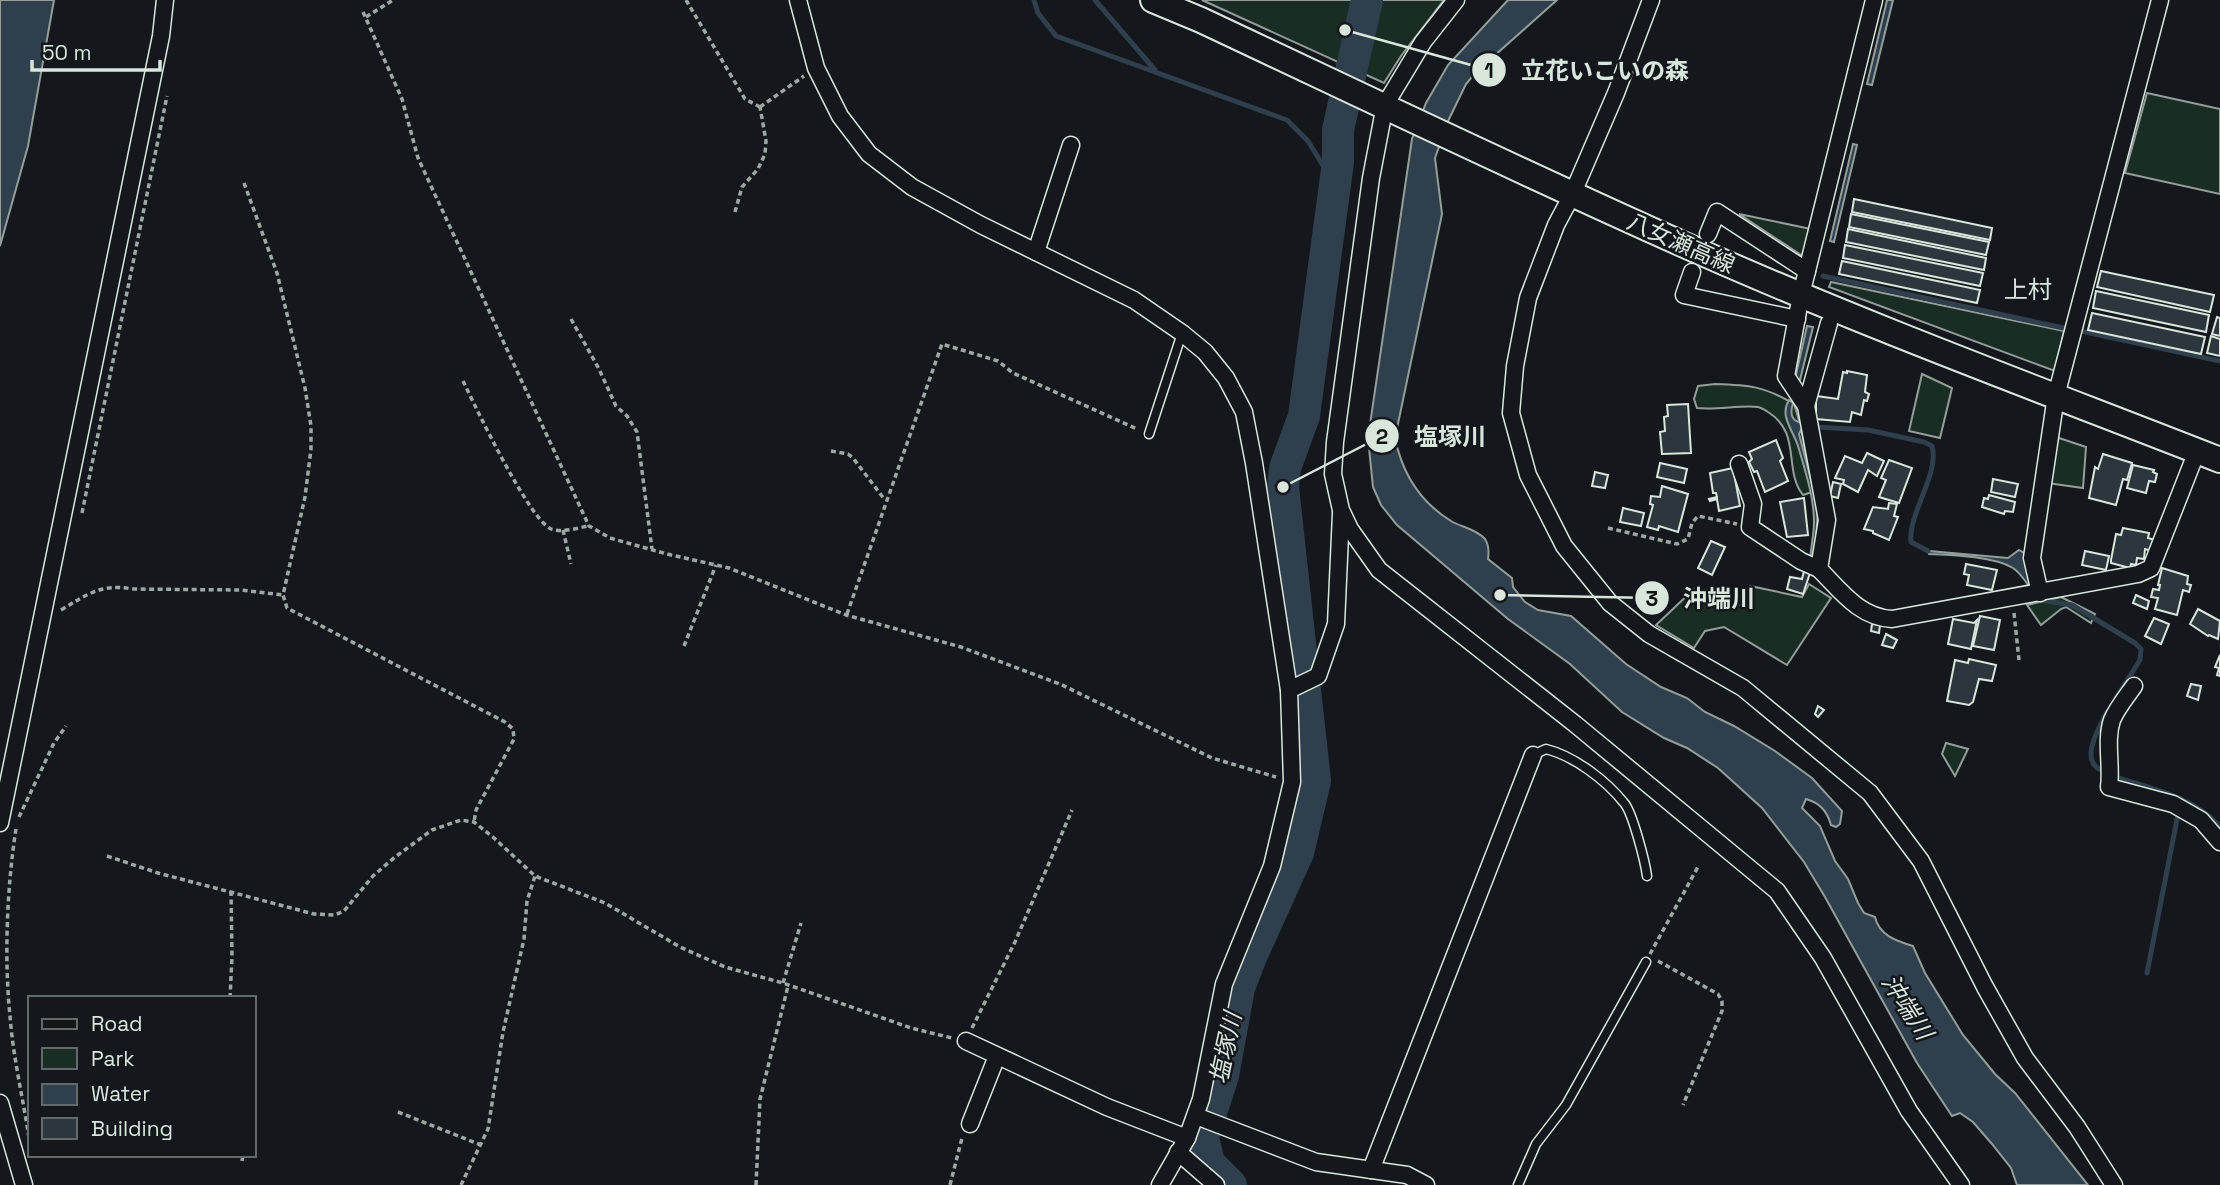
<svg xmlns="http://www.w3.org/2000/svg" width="2220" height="1185" viewBox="0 0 2220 1185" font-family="'Space Grotesk','Noto Sans JP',sans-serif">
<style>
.green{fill:#1a2d24;stroke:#939e99;stroke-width:2}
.water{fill:#2f3f4d;stroke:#939e99;stroke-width:2}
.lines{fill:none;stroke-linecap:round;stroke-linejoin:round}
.stream{stroke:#2f3f4d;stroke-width:5}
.river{stroke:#2f3f4d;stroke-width:32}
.building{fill:#2c363c;stroke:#d8e6dc;stroke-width:2}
.lane-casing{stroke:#d8e6dc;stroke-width:11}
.street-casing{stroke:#d8e6dc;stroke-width:19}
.primary-casing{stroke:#d8e6dc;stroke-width:28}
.path{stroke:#9da8a2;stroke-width:3.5;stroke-dasharray:5 3.5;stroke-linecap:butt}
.lane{stroke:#14181c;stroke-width:8}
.street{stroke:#14181c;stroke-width:16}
.primary{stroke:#14181c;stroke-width:24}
.labels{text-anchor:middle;stroke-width:5;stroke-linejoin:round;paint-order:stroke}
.street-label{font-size:23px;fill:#d8e6dc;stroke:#14181c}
.neighbourhood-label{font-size:24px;fill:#d8e6dc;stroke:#14181c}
.water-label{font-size:24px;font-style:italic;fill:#d8e6dc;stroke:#14181c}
.leader{fill:none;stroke:#d8e6dc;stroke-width:2.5}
.callout-dot{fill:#d8e6dc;stroke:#14181c;stroke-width:2.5}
.mark-label{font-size:21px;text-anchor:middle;font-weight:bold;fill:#111}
.callout-label{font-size:24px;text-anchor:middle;font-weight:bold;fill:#d8e6dc;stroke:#14181c;stroke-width:5;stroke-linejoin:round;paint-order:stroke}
</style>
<rect width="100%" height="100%" fill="#14181c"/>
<g class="green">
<path d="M1202,0H1444L1401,56L1384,83Z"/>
<path d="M2147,93L2220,109V194L2125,173Z"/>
<path d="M1739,214L1811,229L1804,257Z"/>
<path d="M1831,282L2064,331L2055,371L1829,287Z"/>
<path d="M1922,374L1952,388L1940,438L1909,431Z"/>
<path d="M1715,384C1749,385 1764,386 1794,404L1801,427L1812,492L1803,495C1783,470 1802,433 1768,412C1765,410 1762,408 1758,407C1741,405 1717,410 1697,408L1694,399L1698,386Z"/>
<path d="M2056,437L2086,447L2083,488L2047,483Z"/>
<path d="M1809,584L1831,598L1787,665L1724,627L1705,631L1694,648L1656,625L1694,589L1740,605L1750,586L1802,597Z"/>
<path d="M2061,597L2095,614L2091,623L2066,607L2061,609L2041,625L2027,605Z"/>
<path d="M1946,743L1968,749L1955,776L1942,754Z"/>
</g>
<g class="water">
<path d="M0,0H54L28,146L0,246Z"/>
<path d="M1508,0H1557L1476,72L1466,84L1449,119L1435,158L1442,214L1395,438C1402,472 1420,502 1451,521C1461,527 1476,529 1485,539C1489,545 1489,552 1488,559L1512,578L1513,587L1525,602L1538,610L1571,616L1626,664L1661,687L1687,698L1705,712L1734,726L1775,751L1812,778L1842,811L1840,824L1836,827L1831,825C1827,811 1820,803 1806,799L1802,808L1820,826L1835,861L1848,879L1858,903L1864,913L1875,917C1879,935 1896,941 1913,946L1925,973L1963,1035L1995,1074L2015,1093L2088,1185H2017L2011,1168L1992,1144L1973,1122L1960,1113L1952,1116L1917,1063L1825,897L1804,862L1762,808L1718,768L1687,748L1664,738L1622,712L1570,664L1508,619L1397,525L1381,505L1373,487L1368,438L1412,139L1426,103L1448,65Z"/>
<path d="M1887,0H1893L1872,85L1867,84Z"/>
<path d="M1853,144L1857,145L1834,242L1830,241Z"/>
<path d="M1807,326L1813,327L1800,380L1795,379Z"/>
<path d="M1789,400L1793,403C1787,423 1799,423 1816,425V427L1801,430L1799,434L1818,507L1815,559L1810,560C1811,547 1814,534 1814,522C1814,497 1805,470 1798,446C1793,430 1779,416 1789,400Z"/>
<path d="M2019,550L2024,553L2026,567L2036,583L2028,585C2024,579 2019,572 2013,568C1993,556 1952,555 1929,554L1928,551L2008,558Z"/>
</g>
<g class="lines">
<g class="stream">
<path d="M1034,0L1038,13L1056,36L1287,120L1308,141L1335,185"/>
<path d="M1095,0L1155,70"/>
<path d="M1823,276L2068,329"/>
<path d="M2082,327L2081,331L2220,361"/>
<path d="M1816,427L1868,430L1924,442L1932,446C1940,474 1908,513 1911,542L1928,551"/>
<path d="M2040,600L2072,605L2135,643L2141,649L2140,660L2116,698"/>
<path d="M2107,772C2076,765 2098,730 2107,712"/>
<path d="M2116,777C2152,789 2194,797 2220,827"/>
<path d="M2147,973L2181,799"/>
</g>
<path class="river" d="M1231,1185L1209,1163L1203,1137L1223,1076L1239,988L1250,959L1298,853L1315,781L1283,487L1285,468L1304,416L1338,162V130L1367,0"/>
</g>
<g class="building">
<path d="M1854,199L1992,228L1990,240L1852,212Z"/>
<path d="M1851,214L1989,242L1986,255L1849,227Z"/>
<path d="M1848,229L1986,258L1984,270L1846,242Z"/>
<path d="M1845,245L1983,273L1980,286L1843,258Z"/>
<path d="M1842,261L1980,290L1977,303L1839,274Z"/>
<path d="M2101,271L2214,295L2210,312L2097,287Z"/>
<path d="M2096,291L2209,315L2206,332L2093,308Z"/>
<path d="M2092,313L2205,337L2201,354L2088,330Z"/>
<path d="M2217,317L2220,318V336L2212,334Z"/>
<path d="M2211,336L2220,339V356L2207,353Z"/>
<path d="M1847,371L1867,375L1865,392L1869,394L1867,401L1864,400L1861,415L1852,412L1850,422L1816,419V396L1838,399L1843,372L1847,373Z"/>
<path d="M1688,404L1691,453L1662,454L1660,432L1665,431L1664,417L1668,416L1667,405Z"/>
<path d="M1776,440L1783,458L1780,461L1788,481L1765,492L1757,471L1754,472L1749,462L1752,459L1749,452Z"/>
<path d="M1867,453L1884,461L1877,476L1868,470L1858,492L1843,484L1844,480L1835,478L1845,456L1862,463Z"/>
<path d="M2103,454L2132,463L2127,480L2123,479L2116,505L2089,498L2095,467L2098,469Z"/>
<path d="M1889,460L1912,468L1899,503L1879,497L1886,480L1881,478Z"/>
<path d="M1660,463L1687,469L1684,483L1657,477Z"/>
<path d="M2133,465L2154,470L2153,472L2157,474L2155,482L2149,481L2146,493L2127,488Z"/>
<path d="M1733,468L1740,506L1719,511L1717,499L1710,501L1709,499L1717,497L1716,493H1713L1710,473Z"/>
<path d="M1595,472L1608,475L1605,488L1592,486Z"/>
<path d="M1993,479L2018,484L2015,497L1991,492Z"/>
<path d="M1833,482L1841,484L1838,498L1830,496Z"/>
<path d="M1662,486L1688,494L1678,532L1659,526L1658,530L1647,527L1653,505L1650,504L1651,496L1660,497Z"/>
<path d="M1989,495L2015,502L2013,512L2005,511L2004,514L1982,507L1984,498L1988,499Z"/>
<path d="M1804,498L1808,535L1787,537L1780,502Z"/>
<path d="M1889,503L1897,504L1894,516L1898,517L1889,540L1873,533V531L1864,529L1873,507L1888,509Z"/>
<path d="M1623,508L1644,513L1641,526L1620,522Z"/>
<path d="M2123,528L2149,533L2148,538L2155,540L2152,551L2145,549L2144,559L2137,558L2136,565L2131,564L2130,568L2111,563V560L2116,534L2121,535Z"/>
<path d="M1711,541L1725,547L1712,575L1698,568Z"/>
<path d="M2085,551L2109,556L2106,570L2082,565Z"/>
<path d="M1966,564L1997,570L1992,590L1967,585L1969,575L1964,574Z"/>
<path d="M2162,568L2188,576L2187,584L2191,585L2189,592L2183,590L2177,615L2155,609L2158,598L2151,597L2153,589L2159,590L2160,585H2158Z"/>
<path d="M1804,571L1810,573L1803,594L1787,589L1790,577L1802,579Z"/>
<path d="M2136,595L2149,601L2147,609L2133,603Z"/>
<path d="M2198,609L2220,621L2218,639L2209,635L2208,636L2190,624Z"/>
<path d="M1980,616L2000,620L1994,650L1973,646Z"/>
<path d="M2154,618L2169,624L2161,644L2145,636Z"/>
<path d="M1953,619L1974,623L1977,620L1971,649L1948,644Z"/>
<path d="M1872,624L1880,625L1879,633L1871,631Z"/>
<path d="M1886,634L1897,640L1893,648L1882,645Z"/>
<path d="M2220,655V676L2217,675L2219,668L2215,667Z"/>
<path d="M1969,659L1996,665L1992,681L1979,679L1973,702L1969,705L1947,701L1955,660L1968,663Z"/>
<path d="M2191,684L2201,686L2198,700L2187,696Z"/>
<path d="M1818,706L1824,710L1818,717L1815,714Z"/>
</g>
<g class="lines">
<g class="lane-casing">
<g id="lane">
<path d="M1149,434L1182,333"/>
<path d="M1533,755L1546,749C1574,756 1606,780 1625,804C1633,815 1645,861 1647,876"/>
<path d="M1518,1185L1536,1144L1566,1105L1646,962"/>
</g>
</g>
<g class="street-casing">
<g id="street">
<path d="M798,0L816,68L840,116L869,154L912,187L981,225L1134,300L1182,333L1205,352L1226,378L1244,412L1254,463L1289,690L1292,782L1272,866L1224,984L1201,1099L1187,1138L1160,1185"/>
<path d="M1456,0L1423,42L1385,105L1371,178L1335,442L1333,474L1341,510L1350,529L1379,570L1575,724L1777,891L1823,958L1909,1111L1961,1185"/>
<path d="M1651,0L1616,93L1572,195L1556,225L1528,298L1515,366L1511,413L1528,475L1564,546L1610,603L1649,634L1743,688L1870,793L1921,861L1985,987L2025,1058L2077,1127L2114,1185"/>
<path d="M1874,0L1801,295L1786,376L1806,406L1827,520L1819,569C1841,591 1859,617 1892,619L2138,574L2151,568L2197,451"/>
<path d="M1708,234L1717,212L1807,271"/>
<path d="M1036,252L1071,145"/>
<path d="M1692,272L1684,295L1797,319"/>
<path d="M1806,406L1829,323"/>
<path d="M1739,464L1753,504L1750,527L1801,561L1819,569"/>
<path d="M2040,593L2032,558L2056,396L2160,0"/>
<path d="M2134,686C2127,696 2117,708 2112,720C2105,741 2112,765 2109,787L2173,804L2201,820L2220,842"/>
<path d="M1289,690L1318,676L1336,624L1341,513"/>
<path d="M0,823L161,36L165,0"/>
<path d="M966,1041L1107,1107L1187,1138"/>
<path d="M0,1103L24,1185"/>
<path d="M1196,1116L1316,1162L1407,1175L1426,1185"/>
<path d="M970,1124L997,1056"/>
<path d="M1178,1152L1216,1185"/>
<path d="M1371,1170L1533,755"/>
</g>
</g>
<g class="primary-casing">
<path id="primary" d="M1153,0L1201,20C1369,99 1537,180 1707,255C1875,329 2049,393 2220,460"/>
</g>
<g class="path">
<path d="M686,0L745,99L760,107"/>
<path d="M363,12L402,99L418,158L589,526L610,538L667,554L729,568L846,615L961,647L1060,684L1212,758L1276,777"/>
<path d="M366,17L393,0"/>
<path d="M760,107L804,76"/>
<path d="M244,183L277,273L305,388L311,426V449L305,497L283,595L287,608L505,722L513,729L514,739L476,810L474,822"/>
<path d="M735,212L742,187L758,169L765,154L766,141L760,107"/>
<path d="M571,319L599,369L616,406L627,416L637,432L652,549"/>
<path d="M463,381C476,408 529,519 551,529C561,533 578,528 588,526"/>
<path d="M831,451L848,454L853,458L885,500"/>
<path d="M82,513L167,96"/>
<path d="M1608,528L1677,544L1688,539L1692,523L1698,516L1737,524"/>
<path d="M563,530L571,564"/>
<path d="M61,610C86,595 102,583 132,589L241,590L283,595"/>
<path d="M2014,613L2019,660"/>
<path d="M847,614L942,344L998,361L1013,373L1137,429"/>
<path d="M684,646L716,565"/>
<path d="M19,817L54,743L66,726"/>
<path d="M16,829C7,886 4,959 10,1016C13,1057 23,1098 29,1138"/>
<path d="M107,856L158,873L314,914L335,915L344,911L373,876L395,857L432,830L461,820L474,822L494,838L535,876L605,903L680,947L725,967L783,983L911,1028L952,1038"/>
<path d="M1650,954L1699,865"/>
<path d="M1658,961L1718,994L1722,1001V1011L1683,1105"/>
<path d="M783,983L801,923"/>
<path d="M230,998L232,957L231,891"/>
<path d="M972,1028L1015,942L1072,810"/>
<path d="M398,1112L481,1145"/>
<path d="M242,1161L243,1155"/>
<path d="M461,1185L488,1129L503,1032L524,939L527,901L535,876"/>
<path d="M756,1185L760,1099L788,986"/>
<path d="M950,1185L962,1138"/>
</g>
<use href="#lane" class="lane"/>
<use href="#street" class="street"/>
<use href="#primary" class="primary"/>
</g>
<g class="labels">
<g class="street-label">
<text transform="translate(1681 243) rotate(24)" y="8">八女瀬高線</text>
</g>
<g class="neighbourhood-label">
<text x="2028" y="298">上村</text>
</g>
<g class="water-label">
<text transform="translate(1907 1007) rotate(57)" y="8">沖端川</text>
<text transform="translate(1226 1048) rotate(-78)" y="8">塩塚川</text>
</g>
</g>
<path class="leader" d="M1345 30L1489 70M1283 487L1382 436M1500 595L1652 598"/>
<g class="callout-dot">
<circle cx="1345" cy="30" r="7"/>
<circle cx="1283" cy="487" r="7"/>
<circle cx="1500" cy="595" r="7"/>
<circle cx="1489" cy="70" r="18"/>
<circle cx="1382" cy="436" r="18"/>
<circle cx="1652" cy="598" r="18"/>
</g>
<g class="mark-label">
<text x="1489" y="78">1</text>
<text x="1382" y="444">2</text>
<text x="1652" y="606">3</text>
</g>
<g class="callout-label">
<text x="1605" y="79">立花いこいの森</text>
<text x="1450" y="445">塩塚川</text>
<text x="1719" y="607">沖端川</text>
</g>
<rect x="28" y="996" width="228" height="161" fill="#14181c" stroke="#626a69" stroke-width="2"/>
<rect x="42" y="1019" width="35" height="10" fill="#14181c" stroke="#626a69" stroke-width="2"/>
<text x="91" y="1031" font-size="21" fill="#d8e6dc">Road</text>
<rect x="42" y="1048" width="35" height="21" fill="#1a2d24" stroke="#626a69" stroke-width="2"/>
<text x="91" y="1066" font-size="21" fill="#d8e6dc">Park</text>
<rect x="42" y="1084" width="35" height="21" fill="#2f3f4d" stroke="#626a69" stroke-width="2"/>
<text x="91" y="1101" font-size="21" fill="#d8e6dc">Water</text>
<rect x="42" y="1118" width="35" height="21" fill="#2c363c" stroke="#626a69" stroke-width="2"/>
<text x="91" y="1136" font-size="21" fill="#d8e6dc">Building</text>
<path d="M32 60v10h128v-10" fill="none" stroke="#d8e6dc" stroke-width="3.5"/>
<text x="42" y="60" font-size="21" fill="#d8e6dc" stroke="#14181c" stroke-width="5" paint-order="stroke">50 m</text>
</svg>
